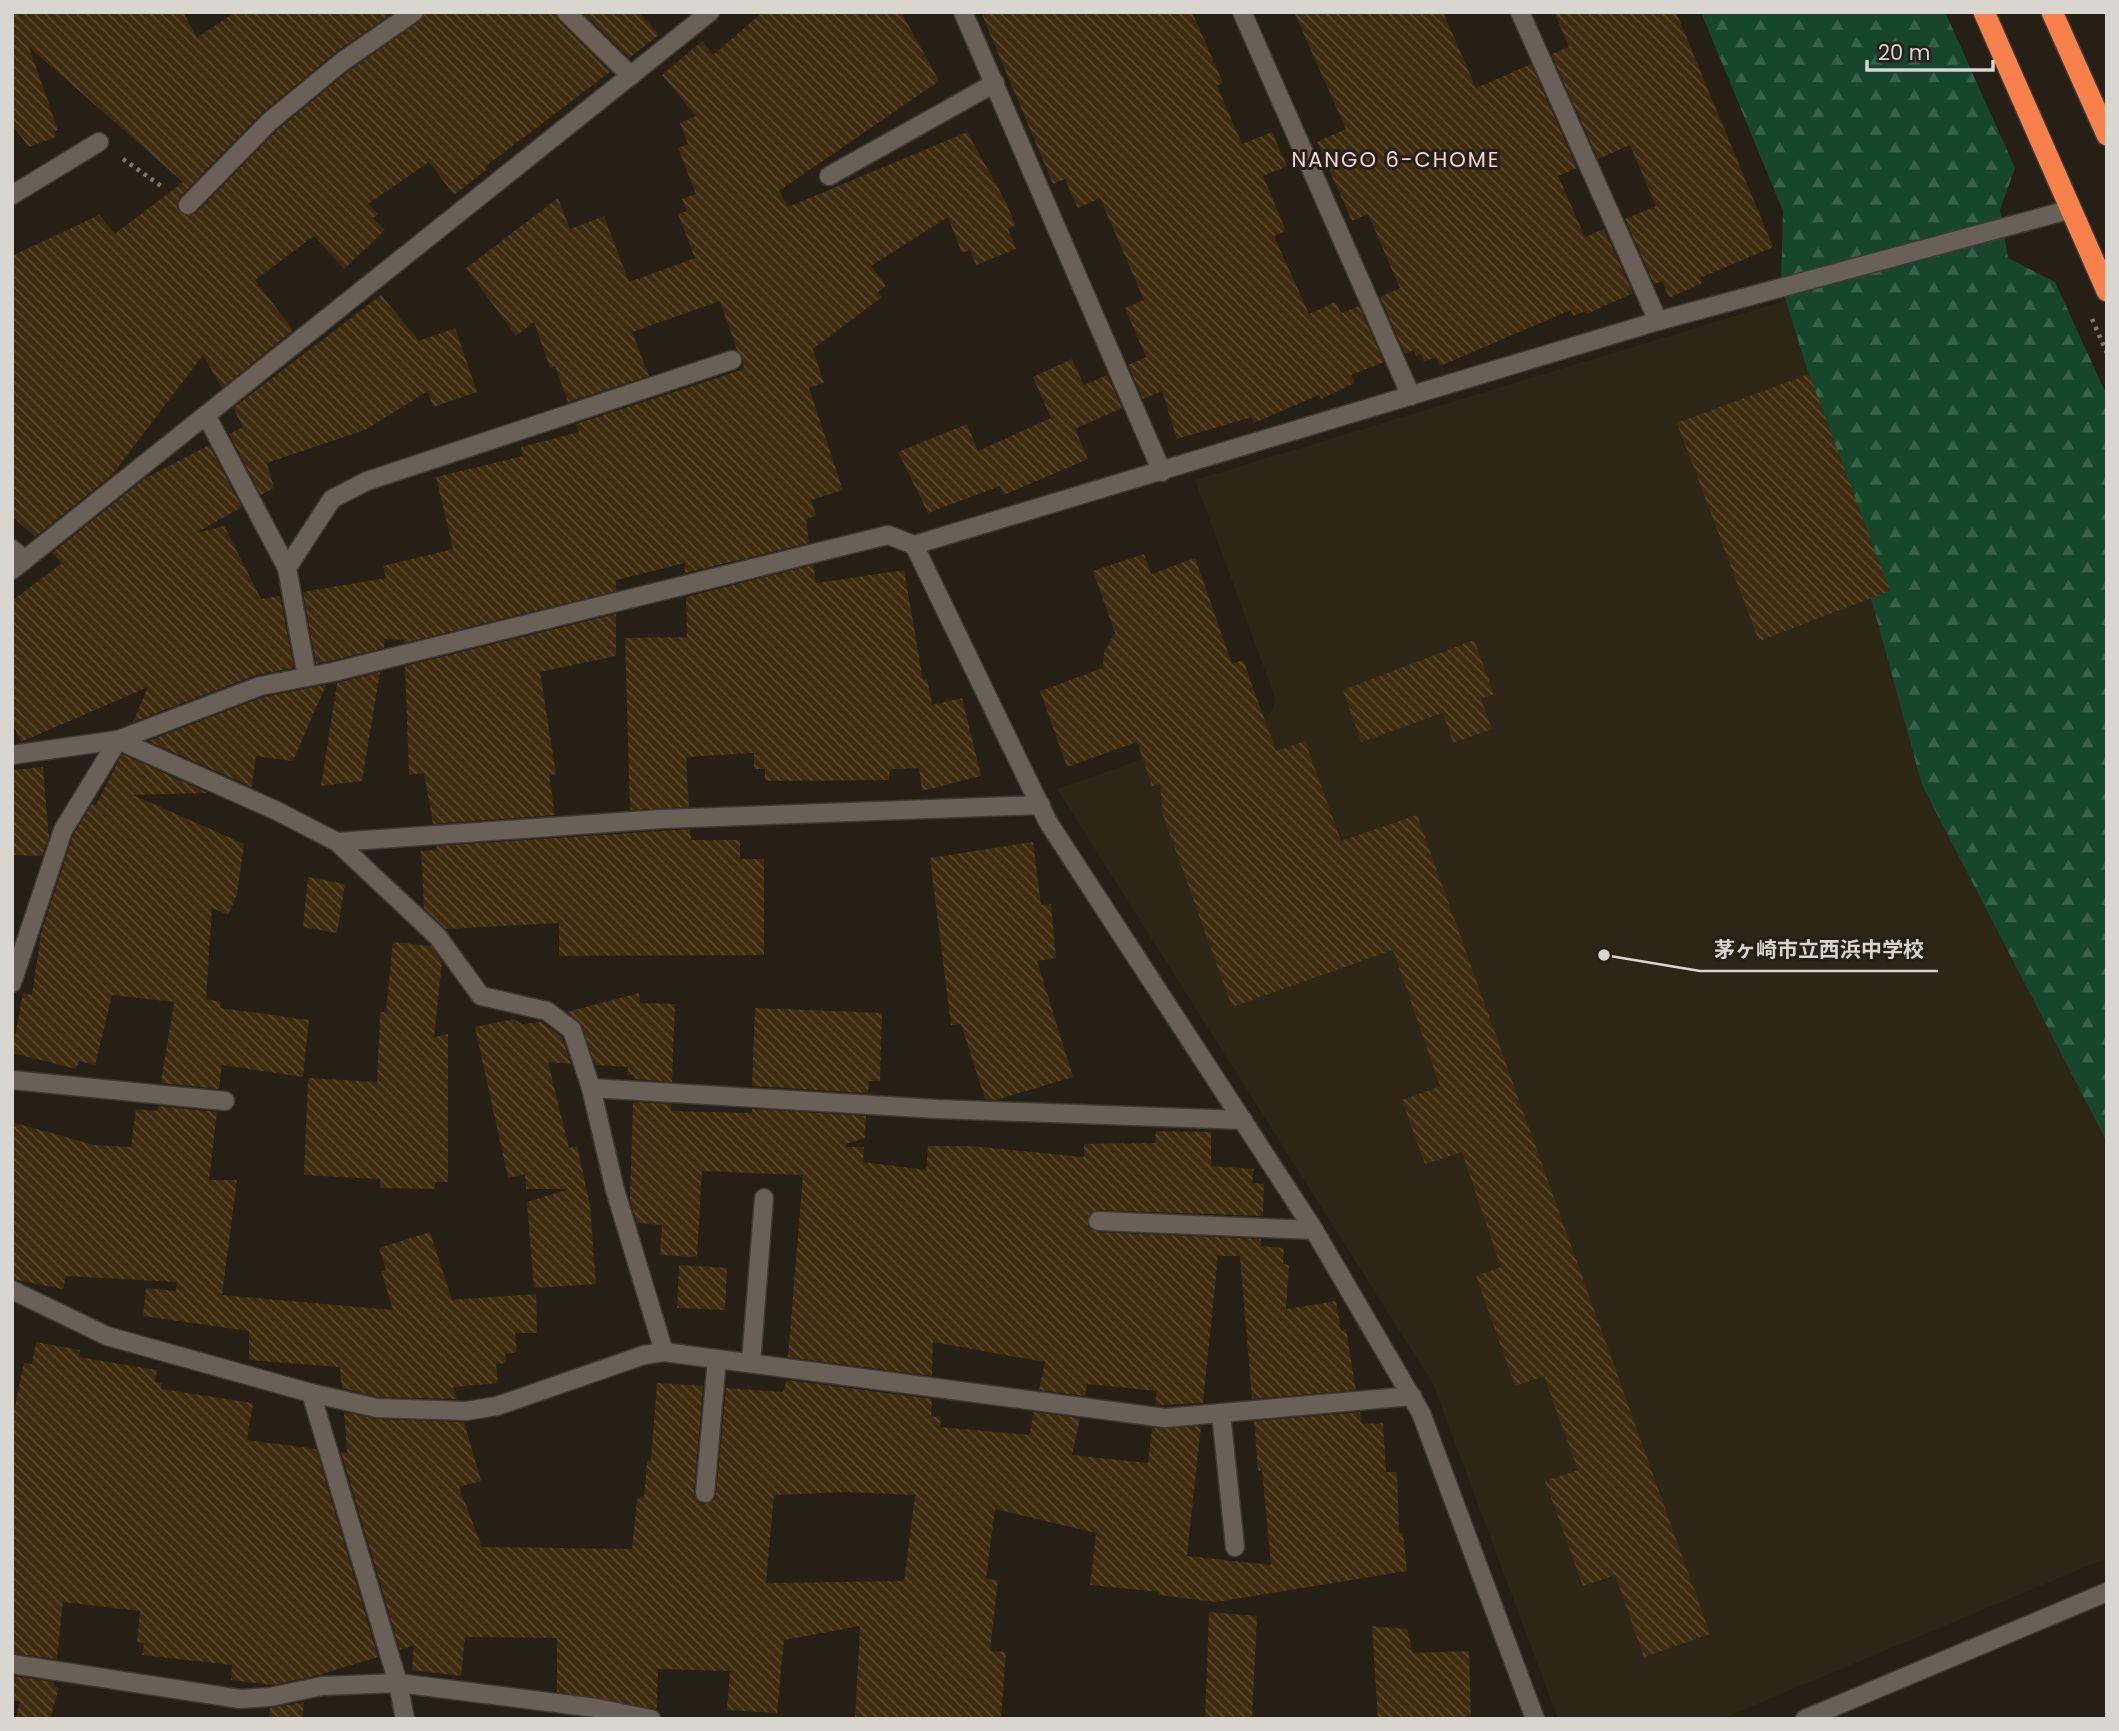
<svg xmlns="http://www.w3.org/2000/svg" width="2119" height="1731" viewBox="0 0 2119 1731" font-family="Poppins,'Noto Sans JP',sans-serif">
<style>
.education{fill:#2d2616}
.forest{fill:url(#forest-firs)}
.building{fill:url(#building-back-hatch);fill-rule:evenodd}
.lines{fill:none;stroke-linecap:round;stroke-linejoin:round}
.lane-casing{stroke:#3f3a34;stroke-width:21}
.street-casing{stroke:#3f3a34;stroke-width:21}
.highway-casing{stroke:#3f3a34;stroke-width:24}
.path{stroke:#7c7770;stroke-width:4.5;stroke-dasharray:3.5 5;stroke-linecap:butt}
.lane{stroke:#696157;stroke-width:18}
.street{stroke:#696157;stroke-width:18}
.highway{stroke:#f8804b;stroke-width:21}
.labels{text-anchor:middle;stroke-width:6;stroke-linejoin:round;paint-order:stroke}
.neighbourhood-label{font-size:21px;letter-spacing:2px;fill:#f8d5d7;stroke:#251f16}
.leader{fill:none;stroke:#d9d5cf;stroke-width:2.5}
.callout-dot{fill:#d9d5cf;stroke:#251f16;stroke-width:2.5}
.callout-label{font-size:21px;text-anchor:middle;font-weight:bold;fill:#d9d5cf;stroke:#251f16;stroke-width:6;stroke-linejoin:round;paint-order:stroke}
</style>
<defs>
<pattern id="forest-firs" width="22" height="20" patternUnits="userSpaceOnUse" patternTransform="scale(1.75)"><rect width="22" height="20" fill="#17472b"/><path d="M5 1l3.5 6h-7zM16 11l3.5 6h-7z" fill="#386149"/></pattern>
<pattern id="building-back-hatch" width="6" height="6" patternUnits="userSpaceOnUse" patternTransform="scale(1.75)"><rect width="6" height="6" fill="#3f2b0e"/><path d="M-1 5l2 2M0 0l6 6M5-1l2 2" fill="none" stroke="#5a4930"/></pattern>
</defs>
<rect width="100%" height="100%" fill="#251f16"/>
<path class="education" d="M1807,294L2107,1122V1558L1721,1719H1558L1433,1384L1057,789L1271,714L1275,698L1195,480Z"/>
<path class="forest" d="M1701,12H1945L2015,168L2000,210L2008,258L2055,282L2107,396V1142L1922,785L1818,404L1781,285L1783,211Z"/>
<g class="building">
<path d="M12,12H183L197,38L235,12H394L336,52L261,114L179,198L177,209L186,216L196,213L277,130L350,70L420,21L425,12H555L558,20L610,72L486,166V170L454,195L429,162L368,204L378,214L373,218L385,230L344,269L314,236L255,280L293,330L222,388L203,355L112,475L35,537L12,516V256L99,215L115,234L183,182L29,47L58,130L54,131L56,137L29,147L12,125Z"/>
<path d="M582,12H639L659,35L629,58Z"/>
<path d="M763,12H901L939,81L779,191L788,207L967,132L1007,204L1015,225L1008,229L1016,249L976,265L970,250L962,253L948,217L871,266L886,286L878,292L882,297L813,349L824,383L809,388L843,490L811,500L816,516L806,519L809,543L685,573V563L616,580V591L404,643V640L385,639L384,648L316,664L303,592L386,578L383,566L453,549L436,477L523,456L521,447L579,432L576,424L744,369L742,356L737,350L720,301L632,332L649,376L568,402L555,366L550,368L534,322L516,336L466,268L558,198L570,229L604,216L629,282L695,258L678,214L687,211L682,199L696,194L678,148L688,144L680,123L696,116L662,75L702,41L713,55Z"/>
<path d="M981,12H1192L1223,83L1217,86L1242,144L1272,132L1287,166L1263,176L1286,231L1274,236L1309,314L1335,302L1341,313L1359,306L1384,362L1351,375L1355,383L1321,399L1319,395L1254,423L1252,417L1177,439L1162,391L1143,399L1128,365L1146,357L1125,308L1144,300L1100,198L1078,208L1065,179L1053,184Z"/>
<path d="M1294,12H1443L1476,88L1531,64L1577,168L1558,176L1585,237L1604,229L1633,293L1587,314L1586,311L1573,316L1571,310L1440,366L1436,357L1424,362L1421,354L1416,356L1414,350L1405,354L1380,297L1400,288L1368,214L1352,221L1317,142L1346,129Z"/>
<path d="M1554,12H1676L1773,247L1700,278L1702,283L1669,298L1662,281L1654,284L1625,219L1656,206L1630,145L1598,159L1551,54L1569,47Z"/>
<path d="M381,295L419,341L455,328L477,392L433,407L428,391L365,430L267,463L274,488L261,495L229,434L243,427L233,408Z"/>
<path d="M1072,359L1084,385L1107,375L1122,408L1075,429L1088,459L1004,495L1000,486L928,513L898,452L967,424L978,451L1051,418L1033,377Z"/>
<path d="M1809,374L1890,591L1759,641L1677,423Z"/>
<path d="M209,445L242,507L196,533L224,526L261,599L280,596L294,668L256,675L133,722L148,687L21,742L12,722V601L62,563L52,553L144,479Z"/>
<path d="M1144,554L1151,574L1195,558L1232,664L1243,660L1276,751L1305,741L1341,841L1417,815L1710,1634L1644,1657L1615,1575L1583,1586L1545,1481L1578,1470L1544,1376L1515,1386L1476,1276L1501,1267L1462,1152L1425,1164L1402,1100L1440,1086L1393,950L1232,1007L1163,815L1160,785L1152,786L1137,742L1067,767L1040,691L1103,668L1104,653L1115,633L1093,571Z"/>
<path d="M813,565L816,583L904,570L923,680L927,679L932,705L962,698L981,776L922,791L919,768L890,769L889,780L765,781V769H754V753L686,757L689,807L630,810L625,638L687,637L686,597Z"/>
<path d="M616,614V656L540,672L556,774L549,775L555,815L433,824L424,773L409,775L405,666Z"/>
<path d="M1474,640L1494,694L1481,699L1492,729L1453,743L1443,713L1361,742L1343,690Z"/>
<path d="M380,672L362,781L321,786L337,683Z"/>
<path d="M326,685L293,761L256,756L252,787L148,741L263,697Z"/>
<path d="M122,754L208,793L133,795L244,844L237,894L228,915L212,908L206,999L221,1002L220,1008L309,1020L303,1077L222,1065L219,1089L161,1083L174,1002L112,995L95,1065L79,1061L76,1069L12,1053L23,993L32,995L41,933L73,835L92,804L96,805Z"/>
<path d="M43,767L49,837L42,856L12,855V770Z"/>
<path d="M690,829L691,840H740V859H764V955L559,956V923L446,929L424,908L421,851L437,850L436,846Z"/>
<path d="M1033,842L1041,905L1051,904L1056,958L1037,961L1073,1077L996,1100L985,1099L961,1024L951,1025L930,858Z"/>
<path d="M308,877L345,884L337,933L303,927Z"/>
<path d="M393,942L431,946L442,962L434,1037L448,1034V1182H435V1189L380,1188V1179L304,1175L308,1078L377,1082L380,1012H386Z"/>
<path d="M639,993L640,1003L675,1004L672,1082L634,1079V1075H627L628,1067L595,1065L582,1026L567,1012Z"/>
<path d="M755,1008L882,1013L880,1081H869L868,1093L752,1086Z"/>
<path d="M513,1019L522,1024L542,1022L562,1037L571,1064L548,1062L569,1148L577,1146L590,1205L596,1284L534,1288L527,1202L569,1189H526L525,1174L508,1178L475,1027Z"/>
<path d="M633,1102L671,1104V1111L752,1113V1109L866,1116L865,1138L846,1144V1147H864L863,1162L926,1170L928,1146H971L1084,1157V1144L1155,1143L1156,1131L1211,1132V1166L1254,1169L1252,1183L1264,1184L1263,1216L1098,1210L1088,1216V1227L1098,1232L1261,1239V1246L1284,1248L1283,1264L1289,1265L1286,1309L1336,1301L1341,1331L1346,1329L1356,1390L1252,1399L1240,1256H1218L1203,1403L1155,1405L1157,1391L1087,1384L1085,1396L1039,1390L1045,1362L933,1342L932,1376L788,1357L803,1175L702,1171L697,1257L660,1255L662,1225L637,1223L630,1200Z"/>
<path d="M158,1106L217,1112L209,1180H237L222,1295L393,1310L381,1271L386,1270L379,1248L430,1232L452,1300L536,1294L537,1333H515L517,1352L505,1354L506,1363L496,1364L498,1383L453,1387L457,1399L378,1397L342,1388L340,1367L249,1360V1331L143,1316L146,1288L176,1291L177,1282L66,1276L63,1289L12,1279V1122L94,1145L131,1147L136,1109L157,1111Z"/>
<path d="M679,1265L727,1268L725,1310L677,1308Z"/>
<path d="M36,1342L80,1350L79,1357L157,1370L155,1382L162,1383L161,1389L253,1403L247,1440L316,1449L378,1657L319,1675L272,1685L231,1680L232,1665L142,1655L144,1643L137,1642L140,1611L63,1602L57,1659L12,1653V1420L24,1363L32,1364Z"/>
<path d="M787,1380L932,1399L931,1417L941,1416L940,1427L1029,1435L1034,1412L1080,1418L1072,1455L1148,1463L1152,1428L1201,1426L1187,1556L1271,1565L1262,1470L1258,1471L1254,1421L1360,1412L1362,1424L1383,1423L1386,1472H1397L1399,1533H1403L1407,1571L1216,1602L1158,1595L1159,1592L1090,1585L1096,1533L995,1509L986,1579L998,1580L990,1651L1006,1652L1001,1719H855L860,1626L784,1640L777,1713L727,1710L730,1671L658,1669L657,1709L557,1692V1638L465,1637L461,1676L412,1670L414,1645L400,1650L341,1452L347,1453L344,1412L376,1419L464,1422L481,1481L459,1487L482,1547L632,1549L637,1499L644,1497L647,1461H651L657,1383L703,1386L694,1492L698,1502L705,1504L714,1500L716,1494L726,1388L783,1392ZM846,1492L915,1495L904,1581L766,1583L774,1495Z"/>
<path d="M1209,1612L1257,1616L1252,1719H1205Z"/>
<path d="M1372,1626L1407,1629L1413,1653L1469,1651L1471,1719H1378Z"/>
<path d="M12,1676L54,1682V1686L59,1688L50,1719H16L20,1702L12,1700Z"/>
<path d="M304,1702L302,1719H269L270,1708Z"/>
</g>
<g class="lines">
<g class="lane-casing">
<g id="lane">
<path d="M566,12L631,76"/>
<path d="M829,176L995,83"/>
<path d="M12,195L99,142"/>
<path d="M188,205L269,122L343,61L414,12"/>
<path d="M12,549L25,560"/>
<path d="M287,568L307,677"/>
<path d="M118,740L277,811L337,842L438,937L481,996L547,1011L572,1030L591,1088L615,1190L664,1352"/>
<path d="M118,740L260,686L333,672L888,535L914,545"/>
<path d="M337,842L662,819L1041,805"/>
<path d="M12,1080L225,1101"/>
<path d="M591,1088L937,1109L1243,1120"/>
<path d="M1221,1413L1235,1547"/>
</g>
</g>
<g class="street-casing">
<g id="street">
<path d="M963,12L1162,472"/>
<path d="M1242,12L1411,396"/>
<path d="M1520,12L1658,321"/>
<path d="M206,415L287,568L332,499L367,481L732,360"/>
<path d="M12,570L710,12"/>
<path d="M12,755L118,740"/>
<path d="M12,983L63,830L118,740"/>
<path d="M1098,1221L1314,1230"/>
<path d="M12,1290L107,1336L311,1393L398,1683L405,1719"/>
<path d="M717,1359L1165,1418L1412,1396"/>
<path d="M751,1363L764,1198"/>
<path d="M311,1393L377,1408L466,1411L497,1406L644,1355L664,1352L717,1359L705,1493"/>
<path d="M12,1664L240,1699L270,1697L322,1686L398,1683L596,1708L651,1719"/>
<path d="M1535,1719L1421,1413L1314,1230L1048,822L914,545L1658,321L2072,209"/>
<path d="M1805,1719L2107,1592"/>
</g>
</g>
<g class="highway-casing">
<g id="highway">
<path d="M1984,12L2107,291"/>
<path d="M2052,12L2107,135"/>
</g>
</g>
<g class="path">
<path d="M123,159L164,188"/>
<path d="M2092,319L2107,353"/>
</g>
<use href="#lane" class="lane"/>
<use href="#street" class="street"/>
<use href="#highway" class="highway"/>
</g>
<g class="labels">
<g class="neighbourhood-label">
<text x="1396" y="167">NANGO 6-CHOME</text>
</g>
</g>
<path class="leader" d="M1604 955L1700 971H1938"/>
<circle class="callout-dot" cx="1604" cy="955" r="7"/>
<g class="callout-label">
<text x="1819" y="957">茅ヶ崎市立西浜中学校</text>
</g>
<rect width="2119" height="1731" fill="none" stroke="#d9d5cf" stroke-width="28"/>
<path d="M1867 60v10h126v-10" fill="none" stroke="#d9d5cf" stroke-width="3.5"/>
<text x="1878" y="60" font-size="21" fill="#d9d5cf" stroke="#251f16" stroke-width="5" paint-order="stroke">20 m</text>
</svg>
